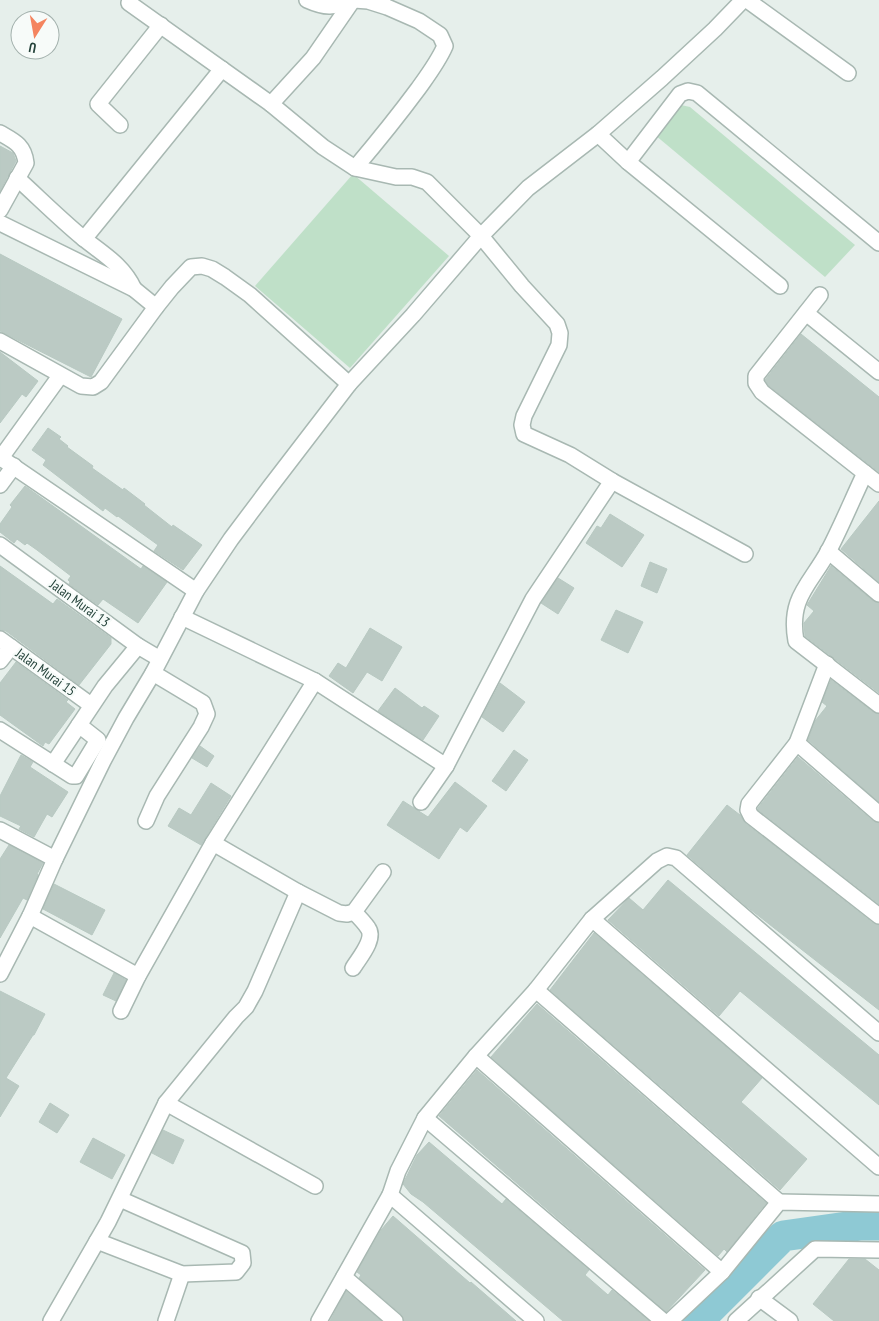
<svg xmlns="http://www.w3.org/2000/svg" width="879" height="1321" viewBox="0 0 879 1321" font-family="'PT Sans Narrow',sans-serif">
<style>
.green{fill:#bfe0c8}
.lines{fill:none;stroke-linecap:round;stroke-linejoin:round}
.river{stroke:#8ec9d4;stroke-width:31}
.building{fill:#bbcac4;stroke:#b8c9c2}
.minor-casing{stroke:#a8b8b2;stroke-width:18}
.minor{stroke:#fff;stroke-width:15}
.labels{text-anchor:middle;stroke-width:4.5;stroke-linejoin:round;paint-order:stroke}
.street-label{font-size:14px;fill:#24423a;stroke:#f7fbf9}
</style>
<rect width="100%" height="100%" fill="#e6efeb"/>
<g class="green">
<path d="M681,105L690,107L855,245L825,277L655,135L673,108Z"/>
<path d="M353,174L449,256L350,368L255,286Z"/>
</g>
<g class="lines">
<path class="river" d="M698,1321L783,1236L861,1225H879"/>
</g>
<g class="building">
<path d="M0,146L13,153L16,161L0,191Z"/>
<path d="M0,254L122,319L91,377L0,331Z"/>
<path d="M801,334L879,397V472L769,386L765,380Z"/>
<path d="M0,352L38,381L26,397L22,394L0,423Z"/>
<path d="M48,428L61,437L59,439L68,446L67,447L93,466L92,468L123,490L124,488L145,504L144,505L172,527L173,525L202,545L183,570L154,551L158,545L118,516L117,517L105,508L103,511L43,465L46,460L32,450Z"/>
<path d="M25,486L141,569L143,566L167,582L138,623L103,599L98,605L69,584L70,582L68,580L71,576L37,550L27,543L25,545L17,539L14,543L0,532V524L12,507L10,505Z"/>
<path d="M879,501V582L841,549Z"/>
<path d="M610,514L644,535L622,567L586,543L597,526L601,528Z"/>
<path d="M650,562L667,569L657,593L641,586Z"/>
<path d="M0,566L53,604L57,599L111,638V644L79,685L6,631L0,630Z"/>
<path d="M831,566L873,601L879,603V693L805,636L804,623L814,611L807,605Z"/>
<path d="M558,578L574,588L558,614L541,603Z"/>
<path d="M616,610L643,622L628,653L601,640Z"/>
<path d="M370,628L402,647L382,681L367,672L353,693L329,676L338,663L346,668Z"/>
<path d="M16,662L68,700L66,702L75,709L49,744L45,742L43,746L0,715V683Z"/>
<path d="M831,680L873,712L879,714V802L808,740L815,721L827,706L822,702Z"/>
<path d="M500,683L525,702L503,732L482,717Z"/>
<path d="M395,688L422,708L424,706L439,716L423,740L378,711Z"/>
<path d="M200,746L214,756L207,767L192,758Z"/>
<path d="M514,750L528,760L506,791L492,781Z"/>
<path d="M21,755L33,762L30,767L68,792L52,817L47,814L34,837L19,829L21,826L0,816V796Z"/>
<path d="M798,757L873,821L879,823V904L758,810V808Z"/>
<path d="M455,782L487,806L467,832L460,827L439,859L387,825L403,801L428,817Z"/>
<path d="M211,783L231,796L201,845L168,826L179,808L191,815Z"/>
<path d="M727,805L740,815L745,823L873,923L879,925V1010L746,906L687,855Z"/>
<path d="M9,845L43,863L37,874L38,875L27,900L23,898L0,938V859Z"/>
<path d="M668,880L879,1055V1105L740,991L719,1016L608,920L629,898L643,910Z"/>
<path d="M54,884L105,910L92,935L43,909Z"/>
<path d="M594,933L762,1078L741,1102L807,1159L780,1190L550,990Z"/>
<path d="M114,973L126,980L116,1001L103,995Z"/>
<path d="M0,991L45,1014L34,1035H33L6,1078L19,1086L0,1117Z"/>
<path d="M537,1004L766,1203L727,1252L724,1249L718,1256L491,1057Z"/>
<path d="M477,1070L705,1270L666,1312L439,1116Z"/>
<path d="M50,1103L69,1115L57,1133L39,1122Z"/>
<path d="M163,1130L184,1140L173,1164L152,1153Z"/>
<path d="M93,1138L125,1155L112,1179L80,1162Z"/>
<path d="M429,1142L502,1204L506,1199L589,1270L585,1275L608,1295L612,1290L649,1321H563L423,1202L411,1194L403,1184L417,1155Z"/>
<path d="M393,1216L470,1283L471,1282L516,1321H404L401,1314L359,1278L361,1275L357,1272L381,1230Z"/>
<path d="M849,1259H865L879,1270V1321H834L813,1304Z"/>
<path d="M346,1291L381,1321H330Z"/>
</g>
<g class="lines">
<g class="minor-casing">
<g id="minor">
<path d="M131,0L129,3L271,104L323,147L355,168L396,177H412L427,182L481,236L522,286L557,324L560,333L559,345L524,416L522,425L524,434L570,455L612,481L745,554"/>
<path d="M307,0C327,9 333,7 352,0"/>
<path d="M354,0L368,1L387,7L419,21L440,35L445,46C438,62 428,75 418,89C398,116 377,142 355,168"/>
<path d="M747,0L848,73"/>
<path d="M271,104L313,58L353,0"/>
<path d="M120,125L98,104L161,25"/>
<path d="M0,133C14,141 24,145 26,163L0,210"/>
<path d="M598,134L628,162L680,94L688,91L697,93L879,243"/>
<path d="M628,162L780,286"/>
<path d="M17,178C39,198 60,219 83,238C103,254 123,265 134,289"/>
<path d="M0,223L134,289L156,307"/>
<path d="M84,239L222,69"/>
<path d="M820,295L756,376V383L762,392L879,484"/>
<path d="M806,313L879,372"/>
<path d="M0,341L81,386L93,387L101,382L156,307L172,287L191,267L202,266L212,269L225,277L250,295L349,384"/>
<path d="M1,458L196,591"/>
<path d="M0,459L60,376"/>
<path d="M865,473C853,498 842,525 829,550C811,584 788,597 796,641L879,705"/>
<path d="M0,485L14,466"/>
<path d="M0,545L138,646L160,659"/>
<path d="M828,551L879,594"/>
<path d="M182,617L315,681L446,766"/>
<path d="M0,639L91,705"/>
<path d="M0,661L11,647"/>
<path d="M827,664L797,743L749,804L748,810L751,816L879,916"/>
<path d="M0,730L72,776H76L98,740L79,725"/>
<path d="M797,743L879,814"/>
<path d="M53,764L105,686L138,646"/>
<path d="M421,802L446,766L533,599L612,481"/>
<path d="M146,821L157,796L201,727L207,714L203,703L153,673"/>
<path d="M0,830L55,859"/>
<path d="M213,843L298,892L339,913L347,914L354,912L383,872"/>
<path d="M30,916L138,976"/>
<path d="M592,919L879,1167"/>
<path d="M353,968C359,958 376,939 368,928C364,922 359,917 354,912"/>
<path d="M0,974L30,916L55,859L103,761L126,718L153,673L196,591L231,539L270,487L349,384L413,315L481,236L528,188L598,134L662,78L715,29L743,0"/>
<path d="M536,990L779,1202"/>
<path d="M121,1011L138,976L213,843L315,681"/>
<path d="M476,1056L722,1272"/>
<path d="M166,1103L315,1186"/>
<path d="M425,1118L663,1321"/>
<path d="M390,1195L536,1321"/>
<path d="M97,1241L182,1274L236,1272L243,1263L242,1253L120,1199"/>
<path d="M344,1277L395,1321"/>
<path d="M759,1298L790,1321"/>
<path d="M51,1321L108,1222L166,1103L236,1017L246,1007L255,991L298,892"/>
<path d="M166,1321L182,1274"/>
<path d="M319,1321L390,1195L398,1171L425,1118L476,1056L536,990L592,919L657,861L667,856L676,858L879,1033"/>
<path d="M670,1321L722,1272L779,1202L879,1204"/>
<path d="M736,1321L815,1249L879,1250"/>
</g>
</g>
<use href="#minor" class="minor"/>
</g>
<g class="labels">
<g class="street-label">
<text transform="translate(80 603) rotate(36)" y="5">Jalan Murai 13</text>
<text transform="translate(46 672) rotate(36)" y="5">Jalan Murai 15</text>
</g>
</g>
<g transform="translate(35 35) rotate(191)"><circle r="24" fill="#f7fbf9" stroke="#a3b1ad"/>
<path d="M0-4L9 19L0 12L-9 19Z" fill="#f4845f"/>
<text y="-8" font-size="14" font-weight="bold" text-anchor="middle" fill="#24423a">U</text>
</g>
</svg>
